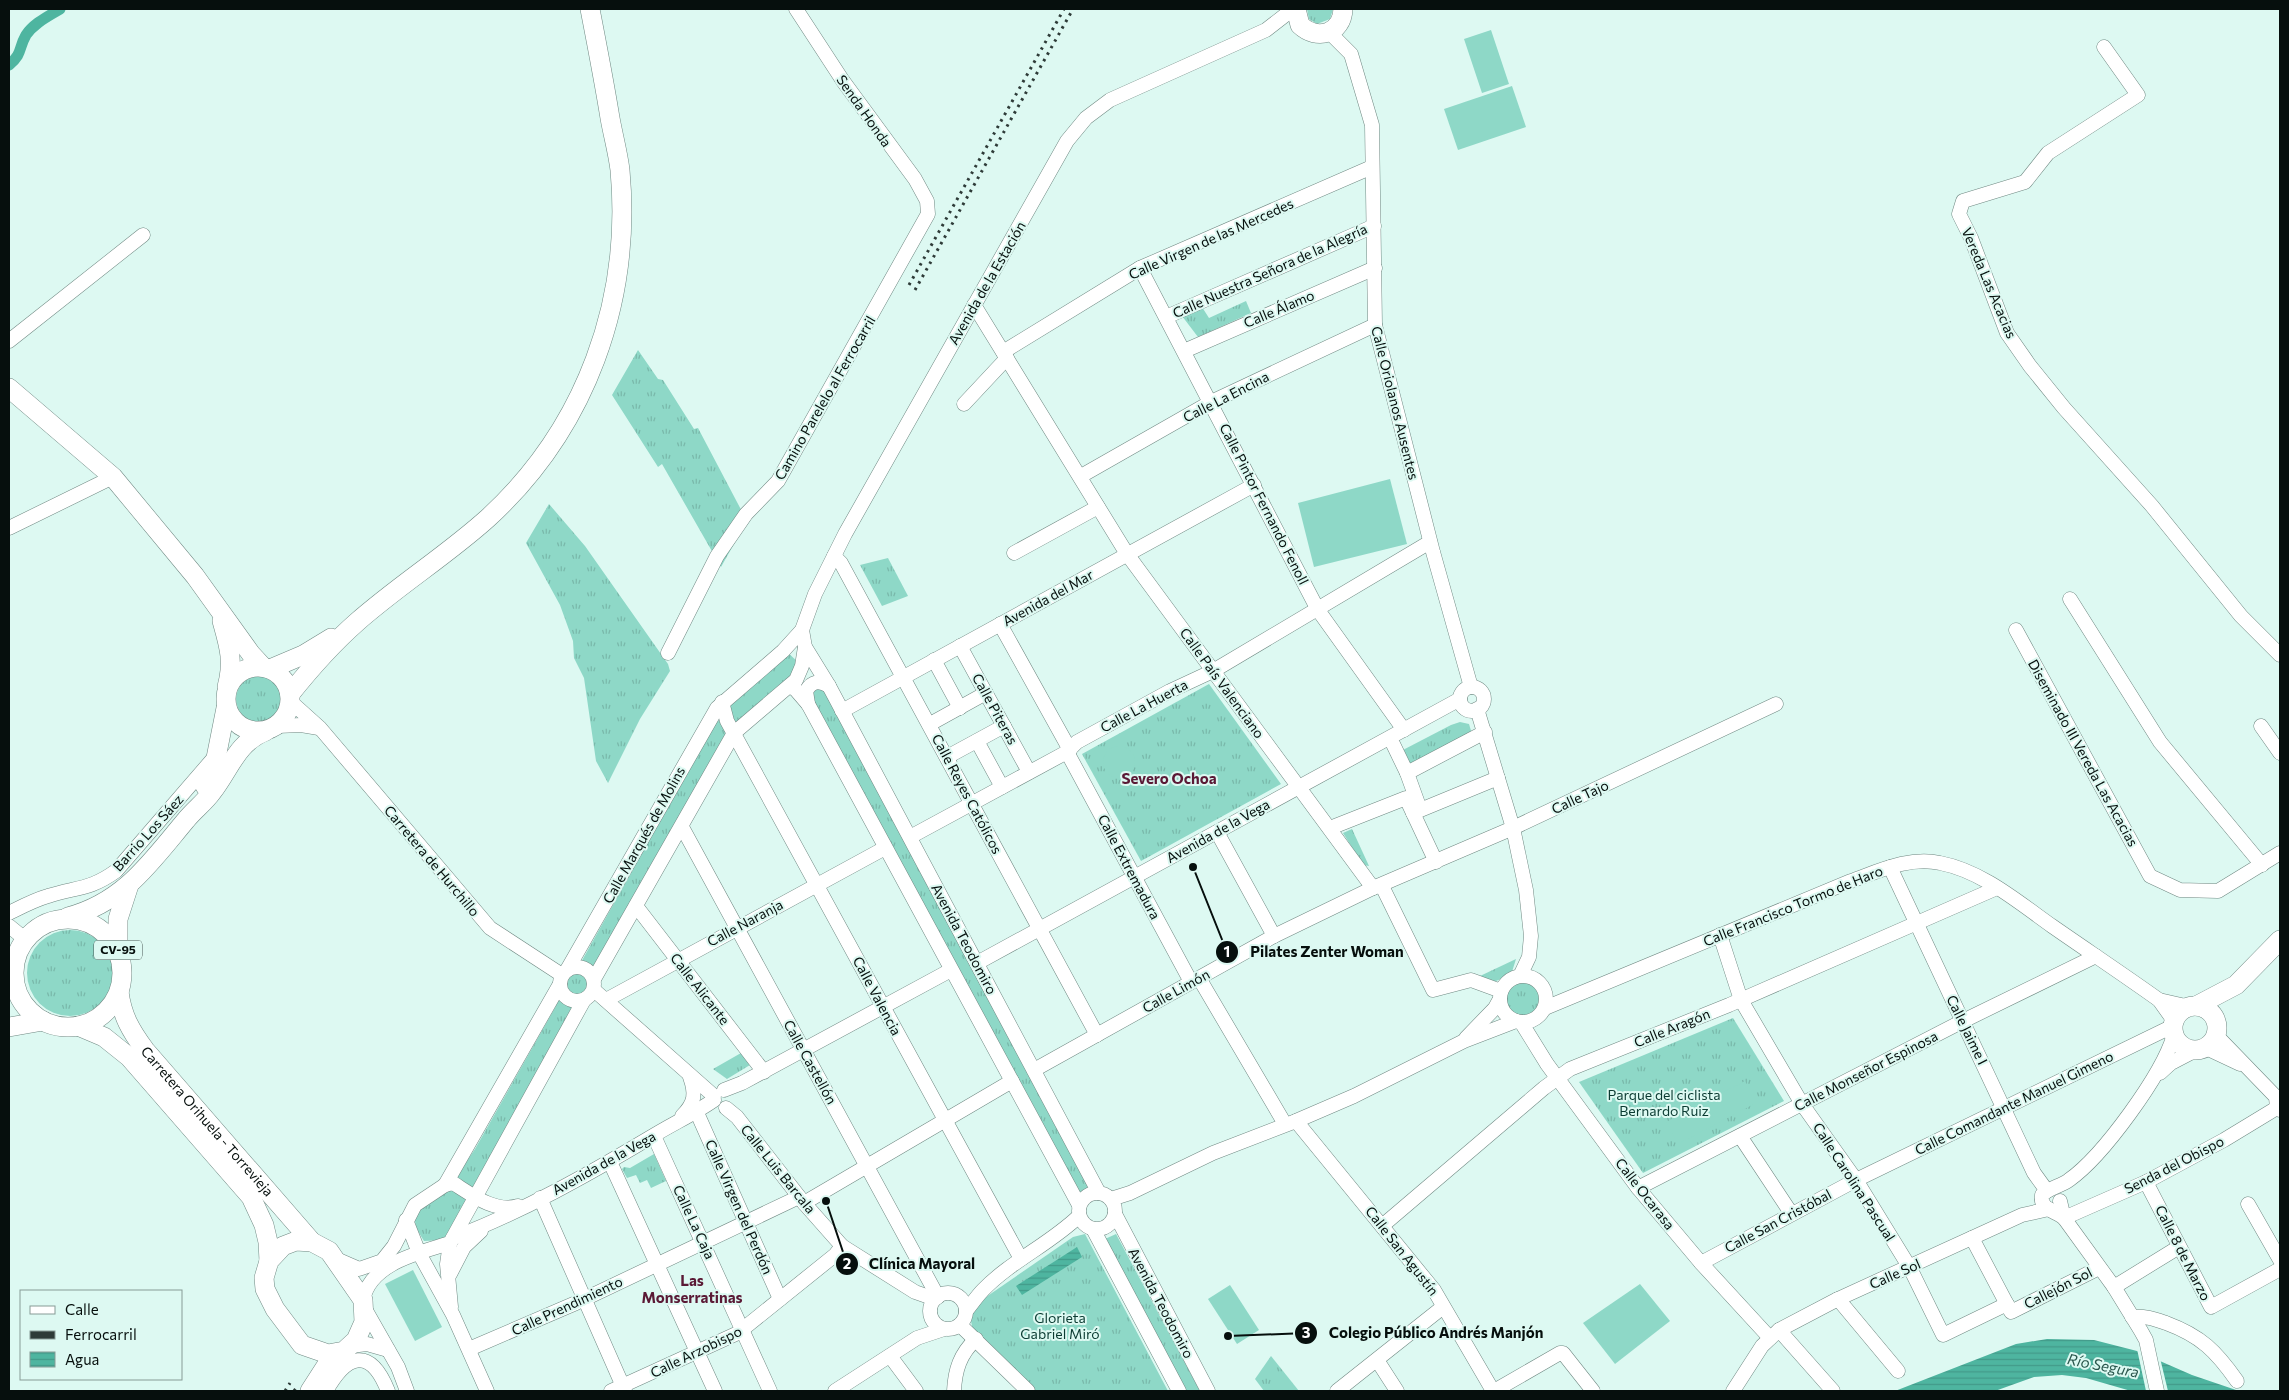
<svg xmlns="http://www.w3.org/2000/svg" width="2289" height="1400" viewBox="0 0 2289 1400" font-family="Commissioner,sans-serif">
<style>
.grass{fill:url(#grass-tufts)}
.garden{fill:#8ed8c7}
.water{fill:url(#water-rules)}
.pier{fill:#ddf9f2}
.lines{fill:none;stroke-linecap:round;stroke-linejoin:round}
.canal{stroke:#4eb5a0;stroke-width:11}
.minor-casing{stroke:#708983;stroke-width:15}
.major-casing{stroke:#708983;stroke-width:20}
.minor{stroke:#fff;stroke-width:14}
.major{stroke:#fff;stroke-width:19}
.rail{stroke:#2e3b38;stroke-width:3;stroke-dasharray:2.5 5;stroke-linecap:butt}
.labels{text-anchor:middle;stroke-width:4;stroke-linejoin:round;paint-order:stroke}
.shield{fill:#ddf9f2;stroke:#465552;stroke-width:1}
.shield-label{font-size:12px;font-weight:bold;fill:#060f0d}
.street-label{font-size:14px;fill:#060f0d;stroke:#ddf9f2}
.park-label{font-size:14px;fill:#0b3b32;stroke:#ddf9f2}
.neighbourhood-label{font-size:15px;font-weight:bold;fill:#5a1935;stroke:#ddf9f2}
.water-label{font-size:15px;font-style:italic;fill:#29564c;stroke:#ddf9f2}
.leader{fill:none;stroke:#060f0d;stroke-width:2}
.callout-dot{fill:#060f0d;stroke:#ddf9f2;stroke-width:2}
.mark-label{font-size:15px;text-anchor:middle;font-weight:bold;fill:#fff}
.callout-label{font-size:15px;text-anchor:middle;font-weight:bold;fill:#060f0d;stroke:#ddf9f2;stroke-width:4;stroke-linejoin:round;paint-order:stroke}
</style>
<defs>
<pattern id="grass-tufts" width="24" height="20" patternUnits="userSpaceOnUse" patternTransform="scale(1.25)"><rect width="24" height="20" fill="#8ed8c7"/><path d="M3 7l-1-3M5 7V3M7 7l1-3M15 17l-1-3M17 17v-4M19 17l1-3" fill="none" stroke="#79b8aa"/></pattern>
<pattern id="water-rules" width="6" height="5" patternUnits="userSpaceOnUse" patternTransform="scale(1.25)"><rect width="6" height="5" fill="#4eb5a0"/><path d="M0 2.5h6" fill="none" stroke="#439a89"/></pattern>
</defs>
<rect width="100%" height="100%" fill="#ddf9f2"/>
<g class="grass">
<path d="M1307,9H1333L1330,19L1317,24L1309,19Z"/>
<path d="M1246,301L1251,313L1198,337L1182,316L1202,307L1209,318Z"/>
<path d="M638,350L658,379L663,380L694,429L698,428L747,521L721,567L662,464L658,467L612,395Z"/>
<path d="M549,504L585,546L668,664L670,671L640,719L608,783L596,761L584,678L574,658L573,641L560,605L526,543Z"/>
<path d="M888,558L908,596L882,606L860,565Z"/>
<path d="M783,648L802,666L743,716L726,737L589,983L588,989L582,994L445,1240L424,1241L416,1228L414,1214L445,1193L475,1149L556,1006L554,1005L567,987L569,976L575,973L717,719L720,722L732,703Z"/>
<circle cx="259" cy="699" r="23"/>
<path d="M1209,684L1281,784L1141,861L1082,754Z"/>
<path d="M816,687L826,690L1089,1185L1088,1190L1081,1194L1077,1192L812,697V691Z"/>
<path d="M1460,722L1469,724L1472,734L1409,767L1401,751L1451,725Z"/>
<path d="M1352,829L1369,866L1363,865L1343,833Z"/>
<circle cx="70" cy="973" r="43"/>
<path d="M1516,959L1511,975L1491,983L1480,976Z"/>
<circle cx="1522" cy="999" r="17"/>
<path d="M1733,1018L1784,1101L1643,1173L1579,1082Z"/>
<path d="M741,1053L750,1065L727,1079L713,1069Z"/>
<path d="M654,1154L666,1181L651,1188L647,1180L640,1183L636,1175L627,1178L622,1169L624,1167L630,1168Z"/>
<path d="M1085,1234L1168,1391H1034L973,1331L970,1316L973,1306L1073,1237Z"/>
<path d="M1116,1234L1200,1391H1186L1105,1239Z"/>
<path d="M1271,1356L1299,1391H1264L1255,1379Z"/>
</g>
<g class="garden">
<path d="M1491,30L1509,84L1482,93L1464,39Z"/>
<path d="M1512,86L1526,127L1458,150L1444,109Z"/>
<path d="M1390,479L1407,544L1314,567L1298,503Z"/>
<circle cx="1119" cy="762" r="16"/>
<path d="M1745,1081L1756,1103L1678,1144L1666,1122Z"/>
<path d="M413,1270L442,1327L415,1341L385,1284Z"/>
<path d="M1640,1284L1670,1321L1615,1364L1583,1323Z"/>
<path d="M1230,1285L1259,1330L1237,1344L1208,1299Z"/>
</g>
<g class="water">
<path d="M1077,1247L1082,1257L1022,1295L1016,1286Z"/>
<path d="M2047,1339L2094,1340L2137,1351L2192,1375L2239,1391H2131L2086,1378L2062,1375L2034,1377L1995,1391H1895L2016,1344Z"/>
</g>
<path class="pier" d="M2137,1349L2160,1358L2168,1391H2146Z"/>
<g class="lines">
<path class="canal" d="M9,65C23,53 18,49 26,35C34,23 49,16 60,9"/>
<g class="minor-casing">
<g id="minor">
<path d="M1329,32L1351,54L1372,125L1375,325L1433,552L1471,687"/>
<path d="M2104,47L2138,95L2048,153L2025,182L1963,201L1959,214L1971,238L2007,333L2030,366L2064,408L2152,506L2241,616L2280,655"/>
<path d="M1140,268L1318,610L1404,730"/>
<path d="M974,305L1127,554L1373,888L1513,828L1776,704"/>
<path d="M1166,317L1374,226"/>
<path d="M9,341L143,235"/>
<path d="M1184,351L1375,268"/>
<path d="M1003,352L1140,268L1372,167"/>
<path d="M964,404L1007,358"/>
<path d="M1081,476L1211,402L1375,325"/>
<path d="M9,528L113,477"/>
<path d="M1014,553L1098,507"/>
<path d="M834,556L841,563L1097,1035"/>
<path d="M2070,599L2160,742L2262,865"/>
<path d="M1000,624L1070,750"/>
<path d="M802,630L805,647L829,686L1099,1193"/>
<path d="M2016,630L2150,876L2180,890L2218,891L2280,853"/>
<path d="M960,646L1029,772"/>
<path d="M668,653L717,556L746,514L778,481L928,214L927,201L915,179L843,81L796,9"/>
<path d="M934,660L960,708"/>
<path d="M790,686L796,690L808,704L1079,1205"/>
<circle cx="1472" cy="699" r="12"/>
<path d="M290,701L320,728L490,928L562,975"/>
<path d="M722,702L727,721L1021,1259"/>
<path d="M808,704L806,691C812,681 819,680 829,686"/>
<path d="M1477,709L1513,828L1526,890L1531,936L1529,957L1520,976"/>
<path d="M842,711L1254,485"/>
<path d="M930,724L986,693"/>
<path d="M277,726L301,725L319,728"/>
<path d="M2261,726L2280,753"/>
<path d="M977,741L1002,787"/>
<path d="M1393,744L1407,773L1420,809"/>
<path d="M1067,752L1191,982"/>
<path d="M947,757L1004,726"/>
<path d="M1407,773L1485,732"/>
<path d="M1413,813L1498,778"/>
<path d="M682,827L938,1297"/>
<path d="M1330,828L1406,798L1436,862"/>
<path d="M1217,832L1274,936"/>
<path d="M910,837L1067,752L1077,742L1170,691L1213,671L1430,542"/>
<path d="M1890,867L2034,1173L2047,1191"/>
<path d="M1382,886L1433,990L1471,980L1501,991"/>
<path d="M636,906L764,1072"/>
<path d="M9,913C21,907 34,900 48,896C76,887 90,890 116,871L212,760"/>
<path d="M9,926L25,939"/>
<path d="M1720,935L1741,1000L1802,1104L1856,1180L1910,1268L1943,1335L2007,1304"/>
<path d="M977,963L1460,699"/>
<circle cx="577" cy="984" r="17"/>
<path d="M567,970L717,708L783,651L802,630L815,594L845,534L1067,141L1086,118L1110,100L1266,30L1293,9"/>
<circle cx="1523" cy="999" r="23"/>
<path d="M1199,978L1282,1119"/>
<path d="M594,979L734,733L796,680L802,666L805,647"/>
<path d="M594,990L714,1096"/>
<path d="M606,1000L885,848"/>
<path d="M2159,1000L2190,1007"/>
<path d="M1545,1008L1851,881C1879,871 1910,856 1940,863C1982,871 2018,902 2052,926C2088,951 2124,975 2159,1000L2174,1021"/>
<path d="M1521,1022L1547,1064L1638,1188L1701,1263L1770,1338"/>
<path d="M2216,1035L2276,1097L2277,1108L2280,1110"/>
<path d="M1466,1038L1495,1008L1500,999"/>
<path d="M2206,1048L2240,1064"/>
<path d="M1034,1070L1274,936L1373,888"/>
<path d="M2160,1073L2171,1063L2194,1051"/>
<path d="M724,1090L742,1083L951,970"/>
<path d="M726,1108L737,1117L804,1203L842,1246L915,1292L935,1299"/>
<path d="M698,1115L780,1299"/>
<path d="M682,1116C695,1103 696,1094 690,1077"/>
<path d="M1296,1121L1434,1290L1493,1391"/>
<path d="M654,1136L770,1391"/>
<path d="M1740,1136L1791,1213"/>
<path d="M610,1162L715,1391"/>
<path d="M2146,1182L2211,1307L2280,1269"/>
<path d="M445,1185L560,984"/>
<path d="M1638,1188L1963,1021L2096,956"/>
<circle cx="1097" cy="1211" r="18"/>
<path d="M540,1198L625,1391"/>
<path d="M1111,1199L1130,1193L1213,1153L1296,1121L1354,1096L1464,1041L1516,1021"/>
<path d="M2060,1201L2064,1218L2114,1287L2141,1331L2146,1340L2157,1391"/>
<path d="M804,1203L1012,1081"/>
<path d="M2248,1204L2280,1260"/>
<path d="M1115,1214L1208,1391"/>
<path d="M2064,1218C2055,1211 2039,1209 2042,1195C2049,1188 2061,1186 2069,1180C2103,1156 2162,1075 2174,1035"/>
<path d="M2064,1218L2146,1182L2224,1140L2280,1106"/>
<path d="M406,1220L419,1253L453,1315L487,1391"/>
<path d="M1382,1226L1544,1088L1570,1069L1729,1005L1997,888"/>
<path d="M1093,1229L1179,1391"/>
<path d="M453,1238C520,1213 589,1174 651,1137C672,1124 694,1114 714,1100"/>
<path d="M1972,1238L2011,1312L2099,1268"/>
<path d="M450,1243L447,1264L451,1307"/>
<path d="M336,1259L359,1269L382,1261L394,1246L415,1205L445,1185L453,1183C472,1195 495,1213 518,1206"/>
<path d="M1701,1263L1856,1180L2173,1026"/>
<path d="M450,1274L464,1247L481,1231"/>
<path d="M2114,1287L2179,1247"/>
<circle cx="948" cy="1311" r="18"/>
<path d="M1838,1299L1898,1371"/>
<path d="M363,1300C370,1263 419,1253 450,1243L584,1000"/>
<path d="M365,1309L398,1367L407,1391"/>
<path d="M966,1311C972,1304 977,1296 983,1290C1011,1261 1050,1244 1079,1216"/>
<path d="M2132,1317C2146,1316 2154,1319 2166,1323C2201,1336 2216,1351 2237,1381"/>
<path d="M960,1325L1028,1391"/>
<path d="M1779,1330L1833,1391"/>
<path d="M350,1346L367,1344L388,1350"/>
<path d="M469,1349L576,1303L799,1197"/>
<path d="M890,1356L916,1391"/>
<path d="M1377,1360L1397,1391"/>
<path d="M326,1391C347,1354 370,1346 388,1391"/>
<path d="M611,1391L738,1333L835,1255L842,1246"/>
<path d="M835,1391L917,1338L944,1329"/>
<path d="M954,1391C955,1370 960,1354 976,1339"/>
<path d="M1337,1391L1443,1307"/>
<path d="M1494,1391L1560,1353H1563L1593,1391"/>
<path d="M1733,1391L1762,1346L1779,1330L1838,1299L2022,1215L2049,1209"/>
</g>
</g>
<g class="major-casing">
<g id="major">
<path d="M1296,9L1300,25C1317,41 1342,34 1343,9"/>
<path d="M9,388L113,477L195,576L251,654L263,667"/>
<path d="M222,621C229,646 234,661 227,687"/>
<circle cx="258" cy="699" r="32"/>
<path d="M270,669L303,655L331,638"/>
<path d="M290,694C310,669 332,644 357,622C399,585 447,555 488,518C586,428 632,301 620,170C618,153 613,135 610,118C604,81 597,45 590,9"/>
<path d="M205,786L215,763L226,708"/>
<path d="M68,917C124,902 150,863 186,820C194,810 205,802 212,792C230,769 237,742 266,731"/>
<circle cx="68" cy="973" r="54"/>
<path d="M118,950V919L129,885"/>
<path id="s1" d="M119,992C122,1016 131,1031 145,1050L312,1242"/>
<circle cx="2195" cy="1028" r="22"/>
<path d="M2196,1006L2236,985L2280,940"/>
<path d="M78,1026L104,1037L129,1057L251,1197L264,1225L268,1242L269,1261"/>
<path d="M9,1027L43,1021"/>
<path d="M310,1391L330,1360L344,1351L356,1340L364,1322L363,1300L329,1251L312,1242L296,1241L283,1246L269,1261L264,1278L265,1289L275,1309L302,1345L328,1354L344,1351"/>
</g>
</g>
<use href="#minor" class="minor"/>
<use href="#major" class="major"/>
<g class="rail">
<path d="M909,285L1064,9"/>
<path d="M915,290L1073,9"/>
<path d="M285,1391L290,1383"/>
<path d="M294,1391L297,1387"/>
</g>
</g>
<g class="labels">
<rect class="shield" x="94" y="940.5" width="48" height="19" rx="4"/>
<g class="shield-label">
<text x="118" y="954">CV-95</text>
</g>
<g class="street-label">
<text transform="translate(864 111) rotate(55)" y="5">Senda Honda</text>
<text transform="translate(1211 239) rotate(-24)" y="5">Calle Virgen de las Mercedes</text>
<text transform="translate(1270 271) rotate(-24)" y="5">Calle Nuestra Señora de la Alegría</text>
<text transform="translate(987 283) rotate(-60)" y="5">Avenida de la Estación</text>
<text transform="translate(1989 283) rotate(67)" y="5">Vereda Las Acacias</text>
<text transform="translate(1279 309) rotate(-23)" y="5">Calle Álamo</text>
<text transform="translate(1226 397) rotate(-27)" y="5">Calle La Encina</text>
<text transform="translate(825 398) rotate(-60)" y="5">Camino Parelelo al Ferrocarril</text>
<text transform="translate(1395 403) rotate(76)" y="5">Calle Oriolanos Ausentes</text>
<text transform="translate(1264 504) rotate(63)" y="5">Calle Pintor Fernando Fenoll</text>
<text transform="translate(1048 598) rotate(-29)" y="5">Avenida del Mar</text>
<text transform="translate(1222 683) rotate(54)" y="5">Calle País Valenciano</text>
<text transform="translate(1144 706) rotate(-28)" y="5">Calle La Huerta</text>
<text transform="translate(995 709) rotate(61)" y="5">Calle Piteras</text>
<text transform="translate(2083 753) rotate(61)" y="5">Diseminado III Vereda Las Acacias</text>
<text transform="translate(967 794) rotate(62)" y="5">Calle Reyes Católicos</text>
<text transform="translate(1580 797) rotate(-25)" y="5">Calle Tajo</text>
<text transform="translate(1218 831) rotate(-29)" y="5">Avenida de la Vega</text>
<text transform="translate(148 833) rotate(-48)" y="5">Barrio Los Sáez</text>
<text transform="translate(644 835) rotate(-61)" y="5">Calle Marqués de Molins</text>
<text transform="translate(432 861) rotate(50)" y="5">Carretera de Hurchillo</text>
<text transform="translate(1129 867) rotate(62)" y="5">Calle Extremadura</text>
<text transform="translate(1793 906) rotate(-22)" y="5">Calle Francisco Tormo de Haro</text>
<text transform="translate(745 923) rotate(-28)" y="5">Calle Naranja</text>
<text transform="translate(964 939) rotate(62)" y="5">Avenida Teodomiro</text>
<text transform="translate(700 989) rotate(52)" y="5">Calle Alicante</text>
<text transform="translate(1176 991) rotate(-29)" y="5">Calle Limón</text>
<text transform="translate(877 996) rotate(62)" y="5">Calle Valencia</text>
<text transform="translate(1672 1028) rotate(-22)" y="5">Calle Aragón</text>
<text transform="translate(1967 1030) rotate(64)" y="5">Calle Jaime I</text>
<text transform="translate(810 1062) rotate(61)" y="5">Calle Castellón</text>
<text transform="translate(1866 1071) rotate(-27)" y="5">Calle Monseñor Espinosa</text>
<text transform="translate(2014 1103) rotate(-26)" y="5">Calle Comandante Manuel Gimeno</text>
<text dy="5" stroke="none"><textPath href="#s1" startOffset="159">Carretera Orihuela - Torrevieja</textPath></text>
<text transform="translate(604 1163) rotate(-29)" y="5">Avenida de la Vega</text>
<text transform="translate(2174 1165) rotate(-27)" y="5">Senda del Obispo</text>
<text transform="translate(778 1169) rotate(51)" y="5">Calle Luis Barcala</text>
<text transform="translate(1854 1182) rotate(57)" y="5">Calle Carolina Pascual</text>
<text transform="translate(1645 1194) rotate(52)" y="5">Calle Ocarasa</text>
<text transform="translate(739 1207) rotate(66)" y="5">Calle Virgen del Perdón</text>
<text transform="translate(1778 1221) rotate(-28)" y="5">Calle San Cristóbal</text>
<text transform="translate(694 1222) rotate(65)" y="5">Calle La Caja</text>
<text transform="translate(1402 1251) rotate(52)" y="5">Calle San Agustín</text>
<text transform="translate(2183 1253) rotate(63)" y="5">Calle 8 de Marzo</text>
<text transform="translate(1895 1274) rotate(-24)" y="5">Calle Sol</text>
<text transform="translate(2058 1288) rotate(-27)" y="5">Callejón Sol</text>
<text transform="translate(1161 1303) rotate(62)" y="5">Avenida Teodomiro</text>
<text transform="translate(567 1306) rotate(-25)" y="5">Calle Prendimiento</text>
<text transform="translate(696 1352) rotate(-26)" y="5">Calle Arzobispo</text>
</g>
<g class="park-label">
<text x="1664" y="1100">Parque del ciclista<tspan x="1664" dy="16">Bernardo Ruiz</tspan></text>
<text x="1060" y="1323">Glorieta<tspan x="1060" dy="16">Gabriel Miró</tspan></text>
</g>
<g class="neighbourhood-label">
<text x="1169" y="784">Severo Ochoa</text>
<text x="692" y="1286">Las<tspan x="692" dy="17">Monserratinas</tspan></text>
</g>
<g class="water-label">
<text transform="translate(2103 1366) rotate(11)" y="5">Río Segura</text>
</g>
</g>
<path class="leader" d="M1193 867L1227 952M826 1201L847 1264M1228 1336L1306 1333"/>
<g class="callout-dot">
<circle cx="1193" cy="867" r="5"/>
<circle cx="826" cy="1201" r="5"/>
<circle cx="1228" cy="1336" r="5"/>
<circle cx="1227" cy="952" r="12"/>
<circle cx="847" cy="1264" r="12"/>
<circle cx="1306" cy="1333" r="12"/>
</g>
<g class="mark-label">
<text x="1227" y="957">1</text>
<text x="847" y="1269">2</text>
<text x="1306" y="1338">3</text>
</g>
<g class="callout-label">
<text x="1327" y="957">Pilates Zenter Woman</text>
<text x="922" y="1269">Clínica Mayoral</text>
<text x="1436" y="1338">Colegio Público Andrés Manjón</text>
</g>
<rect width="2289" height="1400" fill="none" stroke="#060f0d" stroke-width="20"/>
<rect x="20" y="1290" width="162" height="90" fill="#ddf9f2" stroke="#879b96"/>
<rect x="30" y="1306" width="25" height="8" fill="#ffffff" stroke="#879b96"/>
<text x="65" y="1315" font-size="15" fill="#060f0d">Calle</text>
<rect x="30" y="1331" width="25" height="8" fill="#2e3b38" stroke="#879b96"/>
<text x="65" y="1340" font-size="15" fill="#060f0d">Ferrocarril</text>
<rect x="30" y="1352" width="25" height="15" fill="url(#water-rules)" stroke="#879b96"/>
<text x="65" y="1365" font-size="15" fill="#060f0d">Agua</text>
</svg>
